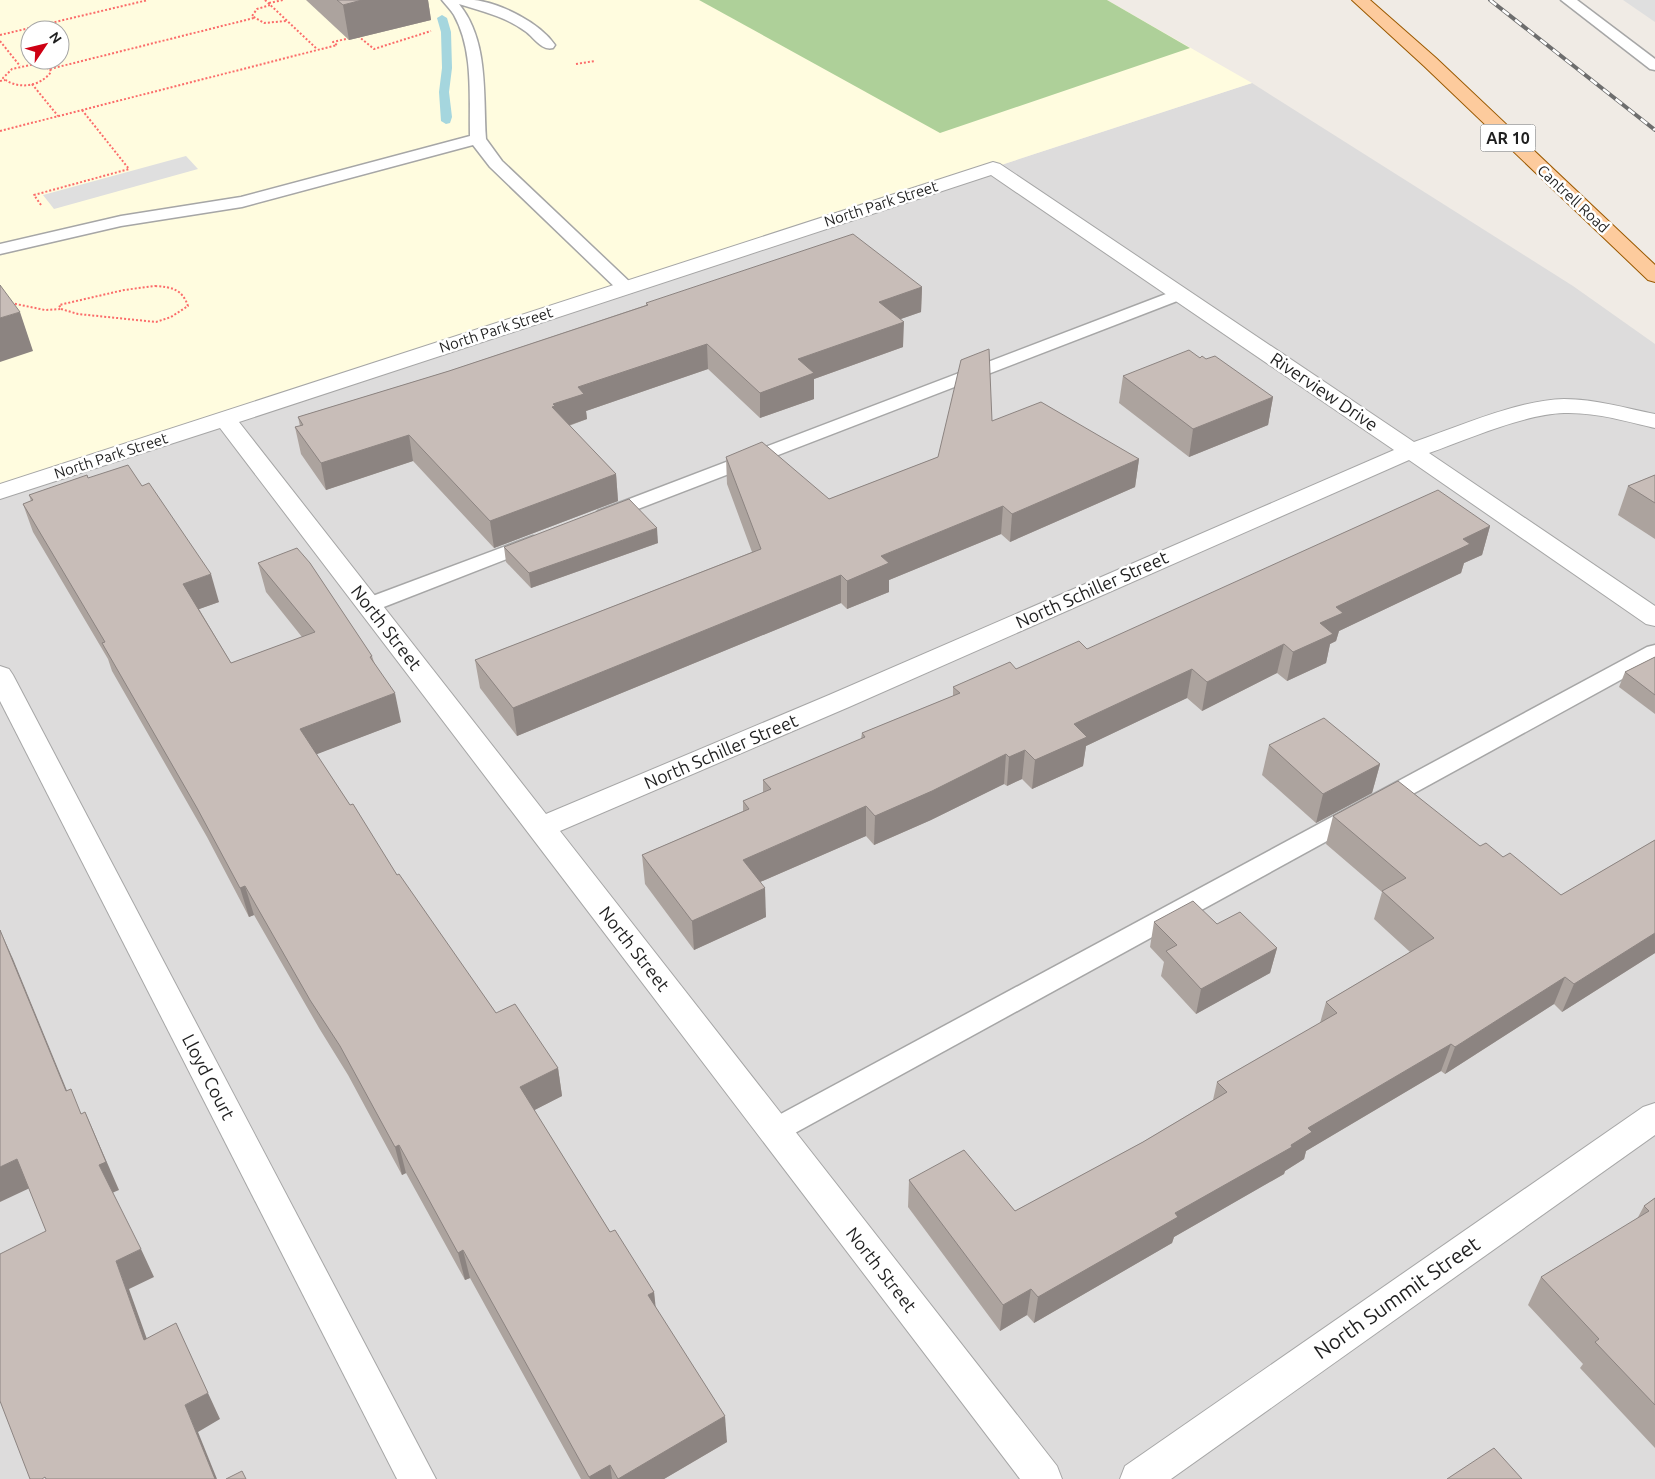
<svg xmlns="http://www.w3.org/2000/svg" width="1655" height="1479" viewBox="0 0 1655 1479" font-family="Ubuntu,sans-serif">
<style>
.residential{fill:#dddcdc}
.education{fill:#fffcdf;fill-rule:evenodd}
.forest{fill:#aed099}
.parking{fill:#dfdfdf}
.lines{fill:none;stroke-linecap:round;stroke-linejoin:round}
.stream{fill:#a5d6de;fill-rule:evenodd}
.service-casing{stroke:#a6a6a6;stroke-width:3}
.minor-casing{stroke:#a6a6a6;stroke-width:2}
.primary-casing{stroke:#9a5900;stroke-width:2}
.path{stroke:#fb6c6a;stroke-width:2;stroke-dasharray:2 2;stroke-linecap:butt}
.service{fill:#fff;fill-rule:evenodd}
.minor{fill:#fff;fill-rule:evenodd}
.primary{fill:#fdcb9d;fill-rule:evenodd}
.rail-casing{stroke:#6d6d6d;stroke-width:4}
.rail{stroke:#fff;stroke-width:2.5;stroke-dasharray:8;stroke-linecap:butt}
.wall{fill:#aca39e}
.shaded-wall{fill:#8c8481}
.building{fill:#c8bdb8;stroke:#8c8481}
.labels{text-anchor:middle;stroke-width:5;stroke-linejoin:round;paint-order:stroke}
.far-street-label{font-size:15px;fill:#1f1f1f;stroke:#fff}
.shield{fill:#fff;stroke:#626262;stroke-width:1}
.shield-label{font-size:16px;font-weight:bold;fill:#1f1f1f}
.street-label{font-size:18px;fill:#1f1f1f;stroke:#fff}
.near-street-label{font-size:21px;fill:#1f1f1f;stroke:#fff}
</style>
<rect width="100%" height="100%" fill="#f0ebe5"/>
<path class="residential" d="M1252,83L1573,286L1655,344V1479H0V492Z"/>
<path class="education" d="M0,0H1107L1252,83L0,492ZM30,30H60V60H30Z"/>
<path class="forest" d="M699,0H1107L1190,48L940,133Z"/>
<g class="parking">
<path d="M1623,0H1655V22Z"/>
<path d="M186,156L198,169L54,209L43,195Z"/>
</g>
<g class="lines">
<path class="stream" d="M442,15L447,18L451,32L452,68L449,92L452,117L450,123L446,124L441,121L439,92L442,68L441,32L437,18Z"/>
<g class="service-casing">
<g id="service">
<path d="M442,0C453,0 464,0 474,0C501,3 540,23 555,45L553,48C541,51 534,37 525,31C506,17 482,11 459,4C489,41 483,95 486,139L502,161L632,284L635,288L632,292L626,293L620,292L490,167L473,145L242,207L121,226L0,254V244L121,216L241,197L470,136C469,97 474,51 454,15C451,10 446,5 442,0Z"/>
<path d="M1561,0H1577L1655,59V70L1650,69Z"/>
<path d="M1179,289L1185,290L1188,294L1185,298L612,519L605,521L598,519L595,515L598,511Z"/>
<path d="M533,536L540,538L543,542L540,546L376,610L369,612L362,610L359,605L362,600Z"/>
<path d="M1655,645V661L784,1139L774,1142L764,1139L760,1131L764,1123L1647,647Z"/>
</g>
</g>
<g class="minor-casing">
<g id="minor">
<path d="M993,162L1000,164L1414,442C1458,427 1518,400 1564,399C1595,399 1625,408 1655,414V428C1625,421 1595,412 1564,413C1525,414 1468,439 1429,453L1655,606V626L1646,624L1409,460L849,707L560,831L1057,1466L1062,1479H1020L220,428L0,499V484ZM991,175L1394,450L829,695L546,814L239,422Z"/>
<path d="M0,666L9,669L13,675L436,1479H397L0,701Z"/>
<path d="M1655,1103V1135L1171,1479H1120L1125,1466L1643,1107Z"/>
</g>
</g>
<g class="primary-casing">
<path id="primary" d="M1352,0H1370L1436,58L1655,265V282L1648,280L1424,66Z"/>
</g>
<g class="path">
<path d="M265,0L317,49"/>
<path d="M269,3L283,0"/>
<path d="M270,5L257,9L252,16L264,23L286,21"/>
<path d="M0,35L148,0"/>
<path d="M358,36L374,49L431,31"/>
<path d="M0,41L20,66"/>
<path d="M35,64L50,69L51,72C40,87 17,90 3,78L12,69Z"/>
<path d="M576,64L595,61"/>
<path d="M50,69L254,18"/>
<path d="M0,81L5,80"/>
<path d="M32,84L58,116"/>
<path d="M0,131L337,45L333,42L350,38"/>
<path d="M41,205L34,195L129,169L82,110"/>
<path d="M155,286C172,287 182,289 188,306L171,317L156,322L78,314L61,309L59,305L124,290Z"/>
<path d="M11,303L45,310L61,309"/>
</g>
<use href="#service" class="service"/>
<use href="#minor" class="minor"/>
<use href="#primary" class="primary"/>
<g class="rail-casing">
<path id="rail" d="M1490,0L1655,130"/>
</g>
<use href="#rail" class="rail"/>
</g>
<g class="wall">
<path d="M306,0H428L431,20L349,40Z"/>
<path d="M922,287L921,312L900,319L903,347L814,379V399L760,418L708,369L586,411L587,419L569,426L616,474L618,501L494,548L413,461L326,490L301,454L295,427L300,426L298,417L449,371L646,305V303Z"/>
<path d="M1200,358L1273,397L1268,425L1189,457L1119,403L1123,376Z"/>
<path d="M992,421L1139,459L1135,487L1010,542L1001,534L889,580V592L847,609L841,603L517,736L480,688L475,660L752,552L727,484L726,457L829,499L938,457Z"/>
<path d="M1655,475V539L1618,515L1628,486Z"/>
<path d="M88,478L219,602L199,609L231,663L302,637L266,592L258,563L372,656L374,662L401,722L316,754L350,805L397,875L496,1013L558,1068L562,1096L534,1110L610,1232L654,1292L655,1306L727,1442L664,1479H581L470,1278L465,1280L406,1173L402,1175L348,1075L319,1028L254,915L249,917L207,837L112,671L108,659L33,532L23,504L31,501L29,495Z"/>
<path d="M1490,526L1482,555L1464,563L1461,573L1339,631L1336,641L1330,644L1326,663L1287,681L1277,673L1202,711L1187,698L1086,746L1083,766L1032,789L1022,779L1007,786L1004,784L931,820L874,845L866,836L760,882L766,917L694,950L645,884L642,855L743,811V801L763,793V780L861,739L862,733L953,696V687L1087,649Z"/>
<path d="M658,543L531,588L506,562L504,547Z"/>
<path d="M1655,657V714L1619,687L1625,672Z"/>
<path d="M1269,745L1380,764L1372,793L1316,823L1262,775Z"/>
<path d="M1333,816L1480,846L1503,857L1561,895L1655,840V953L1562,1012L1554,1004L1445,1074L1441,1071L1306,1151L1304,1159L1285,1171L1284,1174L1174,1237L1172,1243L1034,1323L1027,1315L1000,1331L908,1207L909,1180L1015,1211L1143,1142L1213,1100L1217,1082L1320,1023L1326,1002L1410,952L1374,919L1382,892L1326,844Z"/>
<path d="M1154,922L1217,924L1277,948L1270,973L1196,1014L1161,976L1164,962L1150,947Z"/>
<path d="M1655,1198V1448L1580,1368L1583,1364L1528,1305L1541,1277L1637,1219L1644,1206Z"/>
</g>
<g class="shaded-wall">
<path d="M362,0H428L431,20L349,40L343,5Z"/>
<path d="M922,287L921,312L878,327L879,302Z"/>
<path d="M20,312L33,351L0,362V318Z"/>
<path d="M904,322L903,347L814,379V399L760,418V393L798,359Z"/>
<path d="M707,344L708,369L586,411L587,419L558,429L552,407L553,404L578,387Z"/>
<path d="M1273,397L1268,425L1189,457L1193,429Z"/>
<path d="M409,435L413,461L326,490L321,463Z"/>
<path d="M1139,459L1135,487L1010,542L1012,514Z"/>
<path d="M616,474L618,501L494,548L490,521Z"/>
<path d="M1003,506L1001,534L889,580V592L847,609V581L881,556Z"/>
<path d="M1490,526L1482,555L1464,563L1461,573L1339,631L1336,641L1330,644L1326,663L1287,681L1293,652L1320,623L1336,607L1463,539Z"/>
<path d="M657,528L658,543L531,588L529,573Z"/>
<path d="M211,574L219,602L191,612L183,584Z"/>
<path d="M841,575V603L517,736L513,708Z"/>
<path d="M1284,644L1277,673L1202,711L1207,682Z"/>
<path d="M1192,669L1187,698L1086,746L1083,766L1032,789L1035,760L1074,724Z"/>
<path d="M395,693L401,722L307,758L300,729Z"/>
<path d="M1025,750L1022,779L1007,786L1009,757Z"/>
<path d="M1006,754L1004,784L931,820L874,845L875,816Z"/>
<path d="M1380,764L1372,793L1316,823L1323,794Z"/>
<path d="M866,806V836L744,889L743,860Z"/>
<path d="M245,886L254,915L249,917L240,888Z"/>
<path d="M765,888L766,917L694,950L692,921Z"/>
<path d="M0,930L13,959L79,1120L66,1091Z"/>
<path d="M1655,933V953L1562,1012L1574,984Z"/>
<path d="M1277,948L1270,973L1196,1014L1201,989Z"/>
<path d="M1565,977L1554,1004L1445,1074L1455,1047Z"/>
<path d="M1451,1044L1441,1071L1306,1151L1304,1159L1285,1171L1284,1174L1174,1237L1172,1243L1034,1323L1038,1297L1175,1213L1291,1145L1308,1128Z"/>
<path d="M558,1068L562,1096L525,1115L520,1087Z"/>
<path d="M85,1112L119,1190L112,1193L99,1165Z"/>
<path d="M399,1145L406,1173L402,1175L395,1147Z"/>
<path d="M17,1159L32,1187L0,1202V1167Z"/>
<path d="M141,1249L154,1277L129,1289L157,1367L144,1340L116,1261Z"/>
<path d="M463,1250L470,1278L465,1280L458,1253Z"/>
<path d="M1031,1289L1027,1315L1000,1331L1003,1305Z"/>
<path d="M654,1292L657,1319L648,1295Z"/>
<path d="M208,1393L220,1419L198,1432L217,1479H215L185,1405Z"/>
<path d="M725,1416L727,1442L664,1479H618Z"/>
<path d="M610,1465L612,1479H590L589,1477Z"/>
</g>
<g class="building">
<path d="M337,0H362L343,5Z"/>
<path d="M853,234L922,287L879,302L904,322L798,359L814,373L760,393L707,344L578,387L584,394L553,404L555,406L552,407L616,474L490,521L409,435L321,463L295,427L303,425L298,417L449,371L648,305L646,303Z"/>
<path d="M0,285L20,312L0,318Z"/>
<path d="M989,349L992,421L1041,402L1139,459L1012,514L1003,506L881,556L889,563L847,581L841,575L513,708L475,660L761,549L726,457L762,442L829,499L938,457L961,360Z"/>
<path d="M1189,350L1200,358L1202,356L1206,359L1215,356L1273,397L1193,429L1123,376Z"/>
<path d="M128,465L142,486L149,483L211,574L183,584L231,663L315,632L258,563L297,548L310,563L372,656L370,657L395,693L300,729L350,805L353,804L397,875L399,874L496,1013L515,1004L558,1068L520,1087L610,1232L615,1230L654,1292L648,1295L725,1416L618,1479L610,1465L589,1477L463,1250L458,1253L399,1145L395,1147L340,1046L310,1000L245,886L240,888L197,808L102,643L105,642L23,504L33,500L29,495L87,475L88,478Z"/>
<path d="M1655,475V503L1628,486Z"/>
<path d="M1438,490L1490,526L1463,539L1470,544L1336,607L1343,613L1320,623L1333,634L1293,652L1284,644L1207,682L1192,669L1074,724L1087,737L1035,760L1025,750L1009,757L1006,754L932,791L875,816L866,806L743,860L765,888L692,921L642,855L749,809L743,801L771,789L763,780L865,737L862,733L960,693L953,687L1010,662L1016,669L1079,641L1087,649Z"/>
<path d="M629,499L657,528L529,573L504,547Z"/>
<path d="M1655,657V695L1625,672Z"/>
<path d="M1324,718L1380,764L1323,794L1269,745Z"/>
<path d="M1398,781L1480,846L1486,843L1503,857L1510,853L1561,895L1655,840V933L1574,984L1565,977L1455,1047L1451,1044L1308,1128L1312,1132L1291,1145L1292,1147L1175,1213L1178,1217L1038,1297L1031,1289L1003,1305L909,1180L964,1150L1015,1211L1143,1142L1227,1092L1217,1082L1337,1013L1326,1002L1434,938L1382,891L1406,878L1333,816Z"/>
<path d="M1193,901L1217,924L1240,912L1277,948L1201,989L1166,951L1177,945L1154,922Z"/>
<path d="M0,930L66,1091L71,1089L81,1114L85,1112L106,1162L99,1165L141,1249L116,1261L144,1340L176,1323L208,1393L185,1405L215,1479H46L45,1477L42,1479H30L0,1401V1254L46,1231L17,1159L0,1167Z"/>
<path d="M1655,1198V1405L1595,1342L1599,1339L1541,1277L1649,1211L1644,1206Z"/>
<path d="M1494,1448L1522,1479H1447Z"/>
<path d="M242,1471L246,1479H226Z"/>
</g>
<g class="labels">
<g class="far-street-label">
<text transform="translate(1573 199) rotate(43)" y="5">Cantrell Road</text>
<text transform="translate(881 204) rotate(-18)" y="5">North Park Street</text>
<text transform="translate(496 330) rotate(-18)" y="5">North Park Street</text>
<text transform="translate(111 456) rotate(-18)" y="5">North Park Street</text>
</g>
<rect class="shield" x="1480.5" y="124.5" width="55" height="27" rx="4"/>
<g class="shield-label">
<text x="1508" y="144">AR 10</text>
</g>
<g class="street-label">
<text transform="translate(1324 392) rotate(34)" y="6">Riverview Drive</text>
<text transform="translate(1092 590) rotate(-24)" y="6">North Schiller Street</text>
<text transform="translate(386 628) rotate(52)" y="6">North Street</text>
<text transform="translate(721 752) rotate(-23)" y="6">North Schiller Street</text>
<text transform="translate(634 949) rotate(52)" y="6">North Street</text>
<text transform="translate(208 1077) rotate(63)" y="6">Lloyd Court</text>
<text transform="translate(881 1270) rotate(52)" y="6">North Street</text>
</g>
<g class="near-street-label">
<text transform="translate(1397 1298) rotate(-35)" y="7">North Summit Street</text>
</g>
</g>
<g transform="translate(45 45) rotate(55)"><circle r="24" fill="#ffffff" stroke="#a5a5a5"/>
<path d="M0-4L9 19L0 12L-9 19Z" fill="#ce0013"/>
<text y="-8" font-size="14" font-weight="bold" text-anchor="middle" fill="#1f1f1f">N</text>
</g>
</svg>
